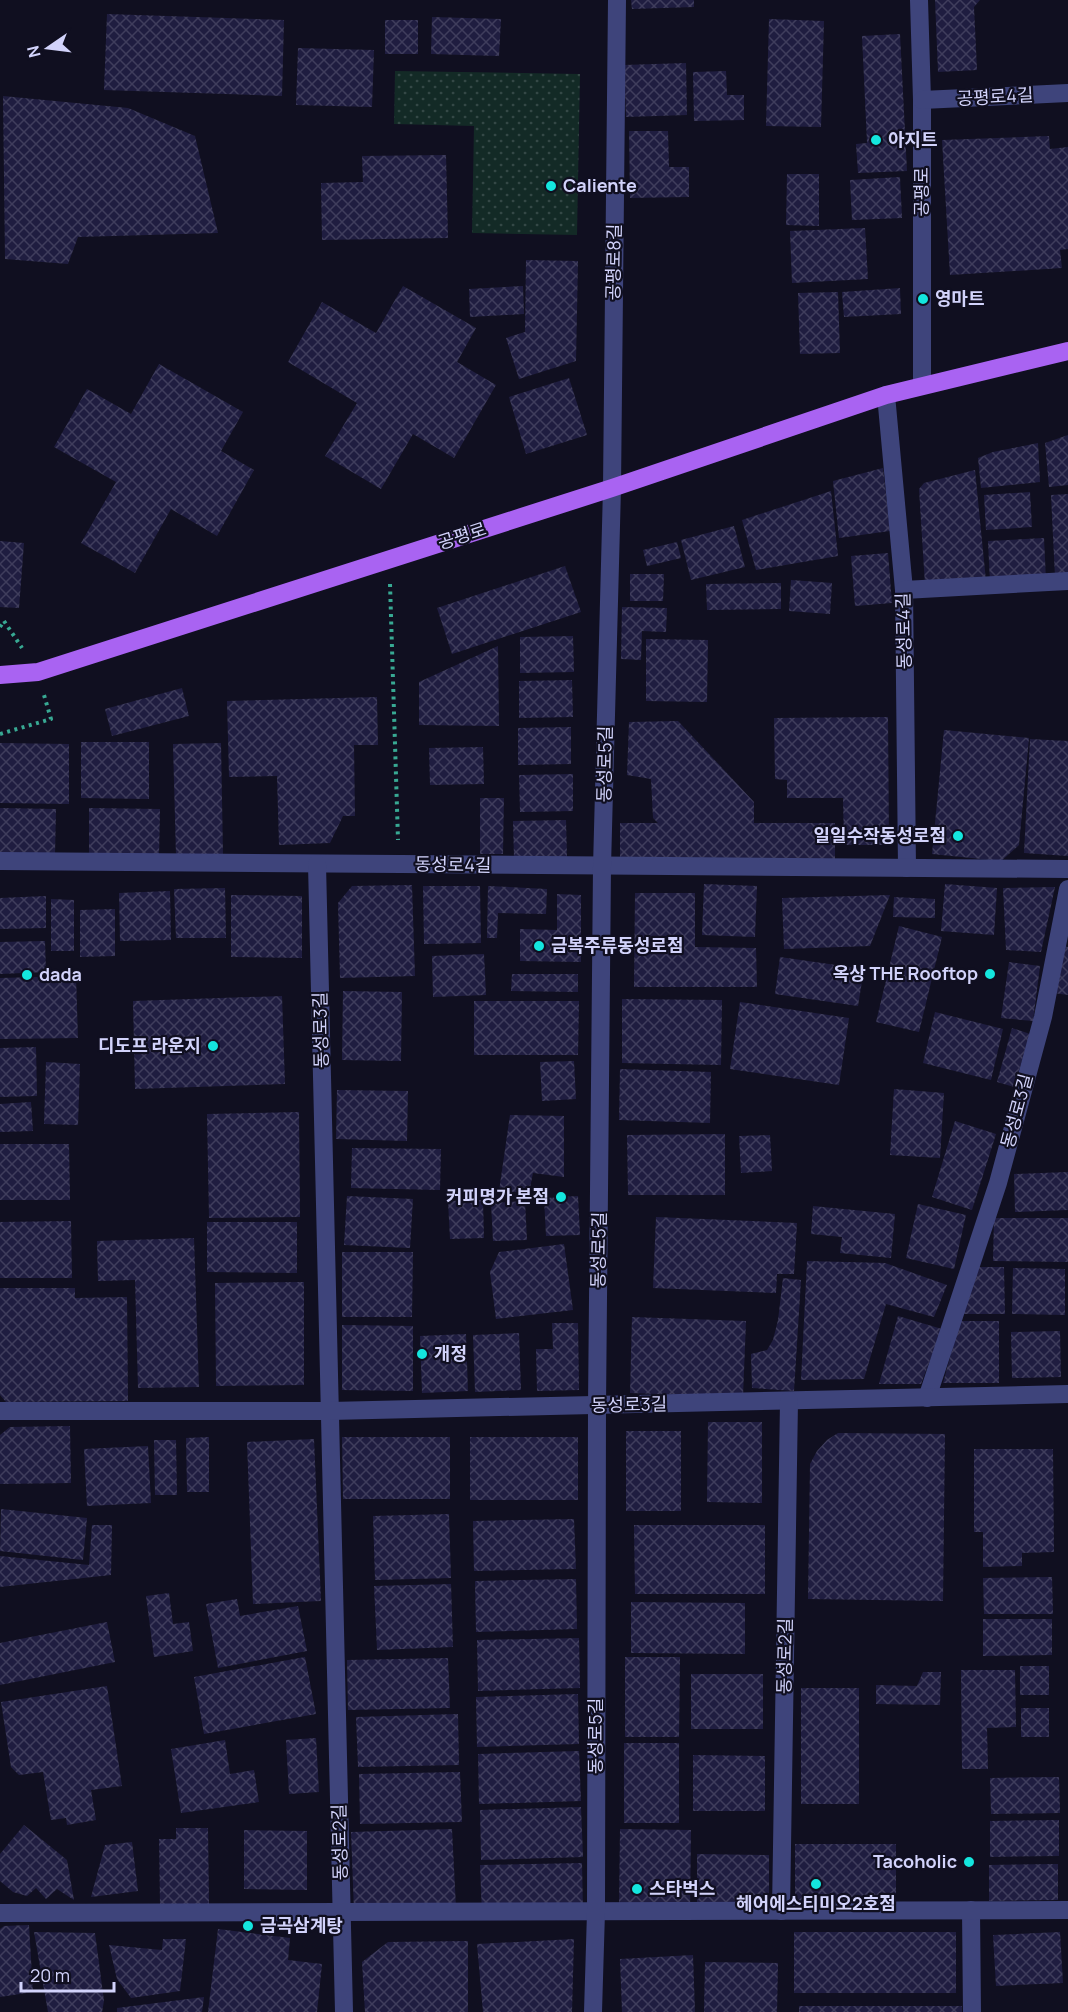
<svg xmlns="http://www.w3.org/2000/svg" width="1068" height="2012" viewBox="0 0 1068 2012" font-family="Manrope,'Noto Sans KR',sans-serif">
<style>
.park{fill:url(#park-dots)}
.building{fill:url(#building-cross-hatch)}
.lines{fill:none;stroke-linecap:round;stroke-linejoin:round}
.path{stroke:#38a993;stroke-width:4;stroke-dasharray:3 4.5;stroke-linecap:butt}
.minor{stroke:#3e447b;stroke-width:18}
.major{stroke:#a963f2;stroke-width:18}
.poi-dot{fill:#14e6de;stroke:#100f20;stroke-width:2}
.labels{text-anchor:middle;stroke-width:4.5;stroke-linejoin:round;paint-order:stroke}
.street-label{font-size:18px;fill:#d2d3fb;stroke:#100f20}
.poi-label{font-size:18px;font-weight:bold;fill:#d2d3fb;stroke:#100f20;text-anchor:start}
</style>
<defs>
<pattern id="park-dots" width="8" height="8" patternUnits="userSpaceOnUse" patternTransform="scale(1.5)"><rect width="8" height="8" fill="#132a26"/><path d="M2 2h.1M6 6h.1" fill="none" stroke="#344846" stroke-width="1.8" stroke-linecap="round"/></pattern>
<pattern id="building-cross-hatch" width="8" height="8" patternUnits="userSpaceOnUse" patternTransform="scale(1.5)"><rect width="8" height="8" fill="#1f1d40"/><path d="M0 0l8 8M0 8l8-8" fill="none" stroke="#3f3d5c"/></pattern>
</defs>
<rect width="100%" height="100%" fill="#100f20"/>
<path class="park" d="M395,71L580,74L577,235L472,233L474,126L394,124Z"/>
<g class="building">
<path d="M631,0H694V7L632,9Z"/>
<path d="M935,0H980L974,7L977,70L938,72Z"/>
<path d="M107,14L284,20L282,96L104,90Z"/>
<path d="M432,17L501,19L499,56L431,54Z"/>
<path d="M769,19L824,21L821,127L766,126Z"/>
<rect x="385" y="20" width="33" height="34"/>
<path d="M900,34L907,171L858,173L856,144L867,143L862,36Z"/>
<path d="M298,48L374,50L372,107L296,105Z"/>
<path d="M686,63L687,115L626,117L624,65Z"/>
<path d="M726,71L727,95H744V120L694,121L693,72Z"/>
<path d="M3,96L128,108L195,136L218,233L78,237L68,264L5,259Z"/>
<path d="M629,131H668L669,167H689V197L630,198Z"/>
<path d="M1049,136L1050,149L1068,147V249L1060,250L1062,268L950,275L942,140Z"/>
<path d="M446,155L448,238L322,240L321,183L363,182L362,156Z"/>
<path d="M787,174H819V226L786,225Z"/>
<path d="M900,177L902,218L852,220L850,180Z"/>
<path d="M865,228L868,279L792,283L790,231Z"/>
<path d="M526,260L578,261L576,361L519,379L506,338L525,332Z"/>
<path d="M403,286L476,328L457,362L496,385L454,458L413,434L381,489L325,456L357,403L288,362L322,302L376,333Z"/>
<path d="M523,286L524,314L470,317L469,289Z"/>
<path d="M900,288L901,314L844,317L842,292Z"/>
<path d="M838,292L840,353L800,354L798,293Z"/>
<path d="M159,364L243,412L221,451L254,470L217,536L171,509L135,573L81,543L116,482L54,447L87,389L131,414Z"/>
<path d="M569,378L587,435L526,454L509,397Z"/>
<path d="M1068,435V485L1049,487L1045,443Z"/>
<path d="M1038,443L1040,482L981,488L978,458L993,452Z"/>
<path d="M883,468L890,531L839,538L833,481Z"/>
<path d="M975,470L986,581L925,585L919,489L924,483Z"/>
<path d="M831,491L838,556L756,570L742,520Z"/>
<path d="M1030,492L1032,527L986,530L984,495Z"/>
<path d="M1068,494V577H1055L1051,495Z"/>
<path d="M734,526L745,567L691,580L681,540Z"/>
<path d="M1044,538L1046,580L990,583L988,541Z"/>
<path d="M0,541L24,543L19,608L0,607Z"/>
<path d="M677,542L681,558L647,566L643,550Z"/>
<path d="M888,553L892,603L855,606L851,556Z"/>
<path d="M565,566L581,612L452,654L437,608Z"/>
<path d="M630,574H664L663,601H630Z"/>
<path d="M791,580L832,583L830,614L789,611Z"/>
<path d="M781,583V609L707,610L706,584Z"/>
<path d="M622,607L667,608L666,632L642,631L641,660L621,659Z"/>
<path d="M573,636L574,672L520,673V637Z"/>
<path d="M646,639L708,640L707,702L646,701Z"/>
<path d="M498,646L499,726L419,725V682Z"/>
<path d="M572,680L573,717L519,718V681Z"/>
<path d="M182,688L189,716L112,736L105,709Z"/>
<path d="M377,697L378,745H354L355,816H343L330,843L279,845L277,776L229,777L227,701Z"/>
<path d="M888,717L889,845H844L843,798H787V780L775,779L774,718Z"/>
<path d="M678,721L754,802V823H835V859L620,858V823H658L653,818L651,779L627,775L629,722Z"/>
<path d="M571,727V764L518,765V728Z"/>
<path d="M944,730L1029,738L1019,845L1001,861L932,854Z"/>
<path d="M1030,739L1068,741V856L1024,853Z"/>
<path d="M81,742H149V799L81,798Z"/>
<path d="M0,743L69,744V804L0,803Z"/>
<path d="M221,743L223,855L176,856L173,744Z"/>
<path d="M483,747L484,784L430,785L429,748Z"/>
<path d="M573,774V811L520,812L519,775Z"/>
<path d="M480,798H504L503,854H480Z"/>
<path d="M0,808L56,809L55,855H0Z"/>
<path d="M89,808L160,809L159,856L89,855Z"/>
<path d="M566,820L567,857L514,858L513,821Z"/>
<path d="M704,884L757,886L755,937L702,935Z"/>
<path d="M945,884L997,888L994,935L941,931Z"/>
<path d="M412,885L415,976L340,978L338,903L352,886Z"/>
<path d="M423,886H480L481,943L424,944Z"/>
<path d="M488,886L547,889L546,914L498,913L497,938H487Z"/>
<path d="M1055,887L1041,952L1006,950L1003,888Z"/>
<path d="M225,888L226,938H176L174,889Z"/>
<path d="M170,891L171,940L120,941L119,893Z"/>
<path d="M635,893H695V947L756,948L757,987H634Z"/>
<path d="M557,894L581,895V962L520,961V929L557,930Z"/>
<path d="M231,895L302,896V958L231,957Z"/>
<path d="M890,895L870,946L784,949L782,898Z"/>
<path d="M46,896V928L0,929V898Z"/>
<path d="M894,897L935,899V918L893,917Z"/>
<path d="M51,899L74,900V951H51Z"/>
<path d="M115,909V956L80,957V910Z"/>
<path d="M899,926L942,937L919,1032L876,1022Z"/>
<path d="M45,941L46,972L0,974V942Z"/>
<path d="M1061,946L1068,947V995L1053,993Z"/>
<path d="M484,954L486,995L433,997L432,956Z"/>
<path d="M780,957L864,969L858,1006L775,994Z"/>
<path d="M1009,962L1040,966L1033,1021L1001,1018Z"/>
<path d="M512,974H578V992L511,991Z"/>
<path d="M76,976L78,1038L0,1039V978Z"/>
<path d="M343,991L402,992L401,1061L342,1060Z"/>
<path d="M282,996L285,1084L135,1089L133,1001Z"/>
<path d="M622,999L722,1000L721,1065L622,1063Z"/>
<path d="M474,1001H579L578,1055H474Z"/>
<path d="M740,1002L849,1018L839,1085L730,1069Z"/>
<path d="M935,1012L1003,1029L991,1080L923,1063Z"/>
<path d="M1012,1028L1030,1034L1014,1087L997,1082Z"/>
<path d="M36,1047L37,1096L0,1097V1048Z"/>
<path d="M574,1061L576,1099L542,1101L540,1062Z"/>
<path d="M46,1062L80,1064L78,1125L44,1124Z"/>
<path d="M620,1069L711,1072L710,1123L619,1120Z"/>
<path d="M894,1089L944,1093L940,1158L890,1155Z"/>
<path d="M337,1090L408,1091L407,1141L336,1139Z"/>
<path d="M31,1102L33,1131L0,1132V1104Z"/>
<path d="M299,1112L300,1217L209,1218L207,1114Z"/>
<path d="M510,1115L564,1116V1177L533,1173L529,1193L499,1191Z"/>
<path d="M955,1121L996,1134L972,1210L932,1197Z"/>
<path d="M725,1134V1195H628L627,1135Z"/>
<path d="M770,1135L772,1171L741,1173L739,1136Z"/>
<path d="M0,1144H69L70,1200H0Z"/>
<path d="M352,1148L441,1149L440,1190L351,1188Z"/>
<path d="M1068,1172V1210L1015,1212L1014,1174Z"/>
<path d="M347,1196L413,1199L410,1248L344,1245Z"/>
<path d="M578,1196L580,1235L546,1236L544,1198Z"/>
<path d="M483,1200L484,1238L450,1239L448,1201Z"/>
<path d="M525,1201L527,1240L493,1241L491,1203Z"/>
<path d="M918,1204L966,1215L954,1269L906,1258Z"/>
<path d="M813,1206L895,1214L891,1258L840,1253L842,1237L811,1234Z"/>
<path d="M656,1217L797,1223L794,1274H777L776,1293L653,1288Z"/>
<path d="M994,1218H1068V1262L993,1261Z"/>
<path d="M71,1221L72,1278H0V1222Z"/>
<path d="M207,1222H297V1273L207,1272Z"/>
<path d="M194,1238L199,1387L138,1388L135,1280L98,1281L97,1241Z"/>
<path d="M564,1244L573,1310L496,1319L490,1272L499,1252Z"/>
<path d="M342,1252H413L412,1317H342Z"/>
<path d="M807,1261L885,1263L947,1285L934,1317L886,1304L864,1379L801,1380Z"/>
<path d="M977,1267H1004L1005,1314H962Z"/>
<path d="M1013,1268L1065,1269V1315L1012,1314Z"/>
<path d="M783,1278L801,1280L794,1391L752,1388L751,1354L767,1350L773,1340L778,1320Z"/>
<path d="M304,1282V1385L216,1386L215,1283Z"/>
<path d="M0,1288H75V1298L127,1297L128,1401L6,1402L0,1395Z"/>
<path d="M898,1316L942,1329L921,1384H879Z"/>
<path d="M632,1317L746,1321L743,1397L630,1393Z"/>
<path d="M960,1321H999V1383H943Z"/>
<path d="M552,1323H578L579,1390L537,1391L536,1349H553Z"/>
<path d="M342,1325L413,1326V1391L342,1390Z"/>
<path d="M1060,1331L1061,1377L1012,1378L1011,1332Z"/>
<path d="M519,1333L521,1390L475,1392L473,1335Z"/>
<path d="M466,1334L468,1391L422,1393L420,1336Z"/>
<path d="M708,1422H762V1503L707,1502Z"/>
<path d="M70,1426L71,1483L0,1484V1435L10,1427Z"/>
<rect x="626" y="1431" width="55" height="80"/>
<path d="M838,1433L945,1434L943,1601L808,1599L810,1464L817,1451L827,1440Z"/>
<path d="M209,1437V1492H187L186,1438Z"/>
<path d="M342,1437H450V1499H343Z"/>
<rect x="470" y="1437" width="108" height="63"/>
<path d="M314,1439L321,1601L253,1604L247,1442Z"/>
<path d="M154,1440H176L177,1495H155Z"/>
<path d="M148,1446L151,1503L87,1506L84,1449Z"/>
<path d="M974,1449H1053L1054,1552L1022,1553V1566L983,1567V1532H974Z"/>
<path d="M1,1509L87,1518L83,1560L0,1551Z"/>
<path d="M449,1514L451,1578L375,1580L373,1516Z"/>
<path d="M574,1519L576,1569L474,1571L473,1521Z"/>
<path d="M92,1525H112L111,1575L0,1587V1556L89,1565Z"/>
<path d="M634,1525H765V1594H635Z"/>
<path d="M1052,1577L1053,1614H984L983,1578Z"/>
<path d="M576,1579L577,1629L476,1632L475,1581Z"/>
<path d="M451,1584L453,1647L377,1650L374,1586Z"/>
<path d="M169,1593L173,1624L189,1622L193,1651L154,1657L146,1596Z"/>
<path d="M237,1599L240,1616L298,1606L307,1651L218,1668L206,1604Z"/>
<path d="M631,1602L745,1603V1654L631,1653Z"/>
<path d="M983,1619H1052V1655L983,1656Z"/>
<path d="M107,1622L115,1662L0,1685V1643Z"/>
<path d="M579,1638L580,1688L478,1691L477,1640Z"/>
<path d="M305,1657L316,1714L204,1734L194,1677Z"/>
<path d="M625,1657H680L679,1737H625Z"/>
<path d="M448,1658L450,1708L348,1710L347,1660Z"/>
<rect x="1020" y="1666" width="29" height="29"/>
<path d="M961,1670H1015L1016,1727L987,1728L988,1769H962Z"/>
<path d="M923,1672H941L940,1705L876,1704V1685L917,1686Z"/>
<rect x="691" y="1674" width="72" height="55"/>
<path d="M107,1686L122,1786L91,1790L96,1820L67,1825L66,1818L51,1820L43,1772L19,1775L11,1767L1,1702Z"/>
<rect x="801" y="1688" width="58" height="116"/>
<path d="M578,1694L579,1744L477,1747L476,1697Z"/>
<rect x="1021" y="1708" width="28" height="29"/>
<path d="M458,1714L459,1765L358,1767L356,1717Z"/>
<path d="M316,1738L319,1792L289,1794L286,1740Z"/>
<path d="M225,1740L230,1774L254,1770L259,1802L181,1813L171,1749Z"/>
<rect x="624" y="1743" width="55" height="80"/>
<path d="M579,1751L581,1801L479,1804L478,1754Z"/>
<path d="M693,1755L765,1756V1811H693Z"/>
<path d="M460,1772L462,1822L360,1824L359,1774Z"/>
<path d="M1059,1777L1060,1813L991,1814L990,1778Z"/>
<path d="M581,1807L583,1857L481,1860L480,1810Z"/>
<path d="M1059,1820V1856L990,1857V1821Z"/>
<path d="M24,1825L67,1860L74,1900L57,1889L46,1899L36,1888L27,1896L13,1892L0,1881V1854Z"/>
<path d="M176,1828H208L209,1904L160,1905L159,1839H176Z"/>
<path d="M452,1829L456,1907L354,1911L351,1832Z"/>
<path d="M620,1829L691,1830L690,1912L619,1904Z"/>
<path d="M244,1830L307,1831V1890L244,1889Z"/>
<path d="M132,1842L138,1891L91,1897L105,1845Z"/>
<rect x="795" y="1844" width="101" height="64"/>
<path d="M697,1854L769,1855V1910L697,1909Z"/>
<path d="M582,1863L583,1912L482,1915L480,1865Z"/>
<path d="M1058,1864V1900L989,1901V1865Z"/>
<path d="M29,1925L33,1992L0,1997V1929L4,1926Z"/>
<path d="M218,1929L290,1938L288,1960L322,1964L317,2012H208Z"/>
<path d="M34,1932L95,1933L104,2001L102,2012H48Z"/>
<rect x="794" y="1932" width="162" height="61"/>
<path d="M1060,1932L1063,1983L996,1986L993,1935Z"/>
<path d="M163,1939H186L180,1991L131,1998L117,1979L109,1945L162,1950Z"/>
<path d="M574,1939L572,2012H483L477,1944Z"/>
<path d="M468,1941V2012H365L362,1962L388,1942Z"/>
<path d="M693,1955L695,2012H622L620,1959Z"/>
<path d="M705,1962L778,1963L777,2012H704Z"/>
<path d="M204,1997L202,2012H117V2008Z"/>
<rect x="799" y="2006" width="163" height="6"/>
</g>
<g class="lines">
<g class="path">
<path d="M390,584L398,840"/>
<path d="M4,621L22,648"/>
<path d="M0,627L4,621"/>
<path d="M0,734L51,719L44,695"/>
</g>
<g class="minor">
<path d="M919,0L922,100V385"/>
<path d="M922,100L1068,93"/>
<path d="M886,395L904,590L907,868"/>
<path d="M904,590L1068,581"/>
<path d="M0,861L1068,869"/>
<path d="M317,864L344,2012"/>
<path d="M927,1398L998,1183L1043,1017L1068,889"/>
<path d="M0,1411H330L1068,1394"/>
<path d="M971,1910L972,2012"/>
<path d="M781,1911L789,1401"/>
<path d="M0,1913L1068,1910"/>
<path d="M593,2012L596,1912L597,1406L602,867L612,488L617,0"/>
</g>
<path class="major" d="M0,675L38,672L612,488L886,395L1068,351"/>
</g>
<g class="poi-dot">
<circle cx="876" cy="140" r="6"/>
<circle cx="551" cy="186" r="6"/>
<circle cx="923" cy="299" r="6"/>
<circle cx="958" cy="836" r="6"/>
<circle cx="539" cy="946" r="6"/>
<circle cx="990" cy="974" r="6"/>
<circle cx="27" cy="975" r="6"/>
<circle cx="213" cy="1046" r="6"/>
<circle cx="561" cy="1197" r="6"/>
<circle cx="422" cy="1354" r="6"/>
<circle cx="969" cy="1862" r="6"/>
<circle cx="816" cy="1884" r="6"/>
<circle cx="637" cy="1889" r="6"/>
<circle cx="248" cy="1926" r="6"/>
</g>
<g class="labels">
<g class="street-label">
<text transform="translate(995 97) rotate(-3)" y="6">공평로4길</text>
<text transform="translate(922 192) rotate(-90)" y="6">공평로</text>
<text transform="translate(614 262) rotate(-89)" y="6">공평로8길</text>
<text transform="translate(462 536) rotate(-18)" y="6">공평로</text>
<text transform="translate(904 631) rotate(-91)" y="6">동성로4길</text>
<text transform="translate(605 764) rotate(-89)" y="6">동성로5길</text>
<text transform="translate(453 865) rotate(1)" y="6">동성로4길</text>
<text transform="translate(321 1030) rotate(-91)" y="6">동성로3길</text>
<text transform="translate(1017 1111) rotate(-75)" y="6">동성로3길</text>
<text transform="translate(599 1250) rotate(-89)" y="6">동성로5길</text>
<text transform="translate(629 1405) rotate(-1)" y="6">동성로3길</text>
<text transform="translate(785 1656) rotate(-89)" y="6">동성로2길</text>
<text transform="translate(596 1736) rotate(-90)" y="6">동성로5길</text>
<text transform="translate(340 1842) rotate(-91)" y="6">동성로2길</text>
</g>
<g class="poi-label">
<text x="888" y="146">아지트</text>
<text x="563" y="192">Caliente</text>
<text x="935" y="305">영마트</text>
<text x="946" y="842" text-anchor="end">일일수작동성로점</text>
<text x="551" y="952">금복주류동성로점</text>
<text x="978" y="980" text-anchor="end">옥상 THE Rooftop</text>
<text x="39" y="981">dada</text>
<text x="201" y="1052" text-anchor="end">디도프 라운지</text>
<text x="549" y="1203" text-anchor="end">커피명가 본점</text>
<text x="434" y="1360">개정</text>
<text x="957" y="1868" text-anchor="end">Tacoholic</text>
<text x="649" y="1895">스타벅스</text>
<text x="816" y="1910" text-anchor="middle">헤어에스티미오2호점</text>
<text x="260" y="1932">금곡삼계탕</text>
</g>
</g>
<g transform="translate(48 48) rotate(256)" stroke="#100f20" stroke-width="4.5" paint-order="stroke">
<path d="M0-4.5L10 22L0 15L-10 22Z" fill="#d2d3fb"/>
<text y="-9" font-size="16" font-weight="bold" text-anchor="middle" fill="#d2d3fb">N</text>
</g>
<path d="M21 1982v9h93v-9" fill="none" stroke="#d2d3fb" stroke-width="3"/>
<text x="30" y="1982" font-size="18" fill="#d2d3fb" stroke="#100f20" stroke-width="4.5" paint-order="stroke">20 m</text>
</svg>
